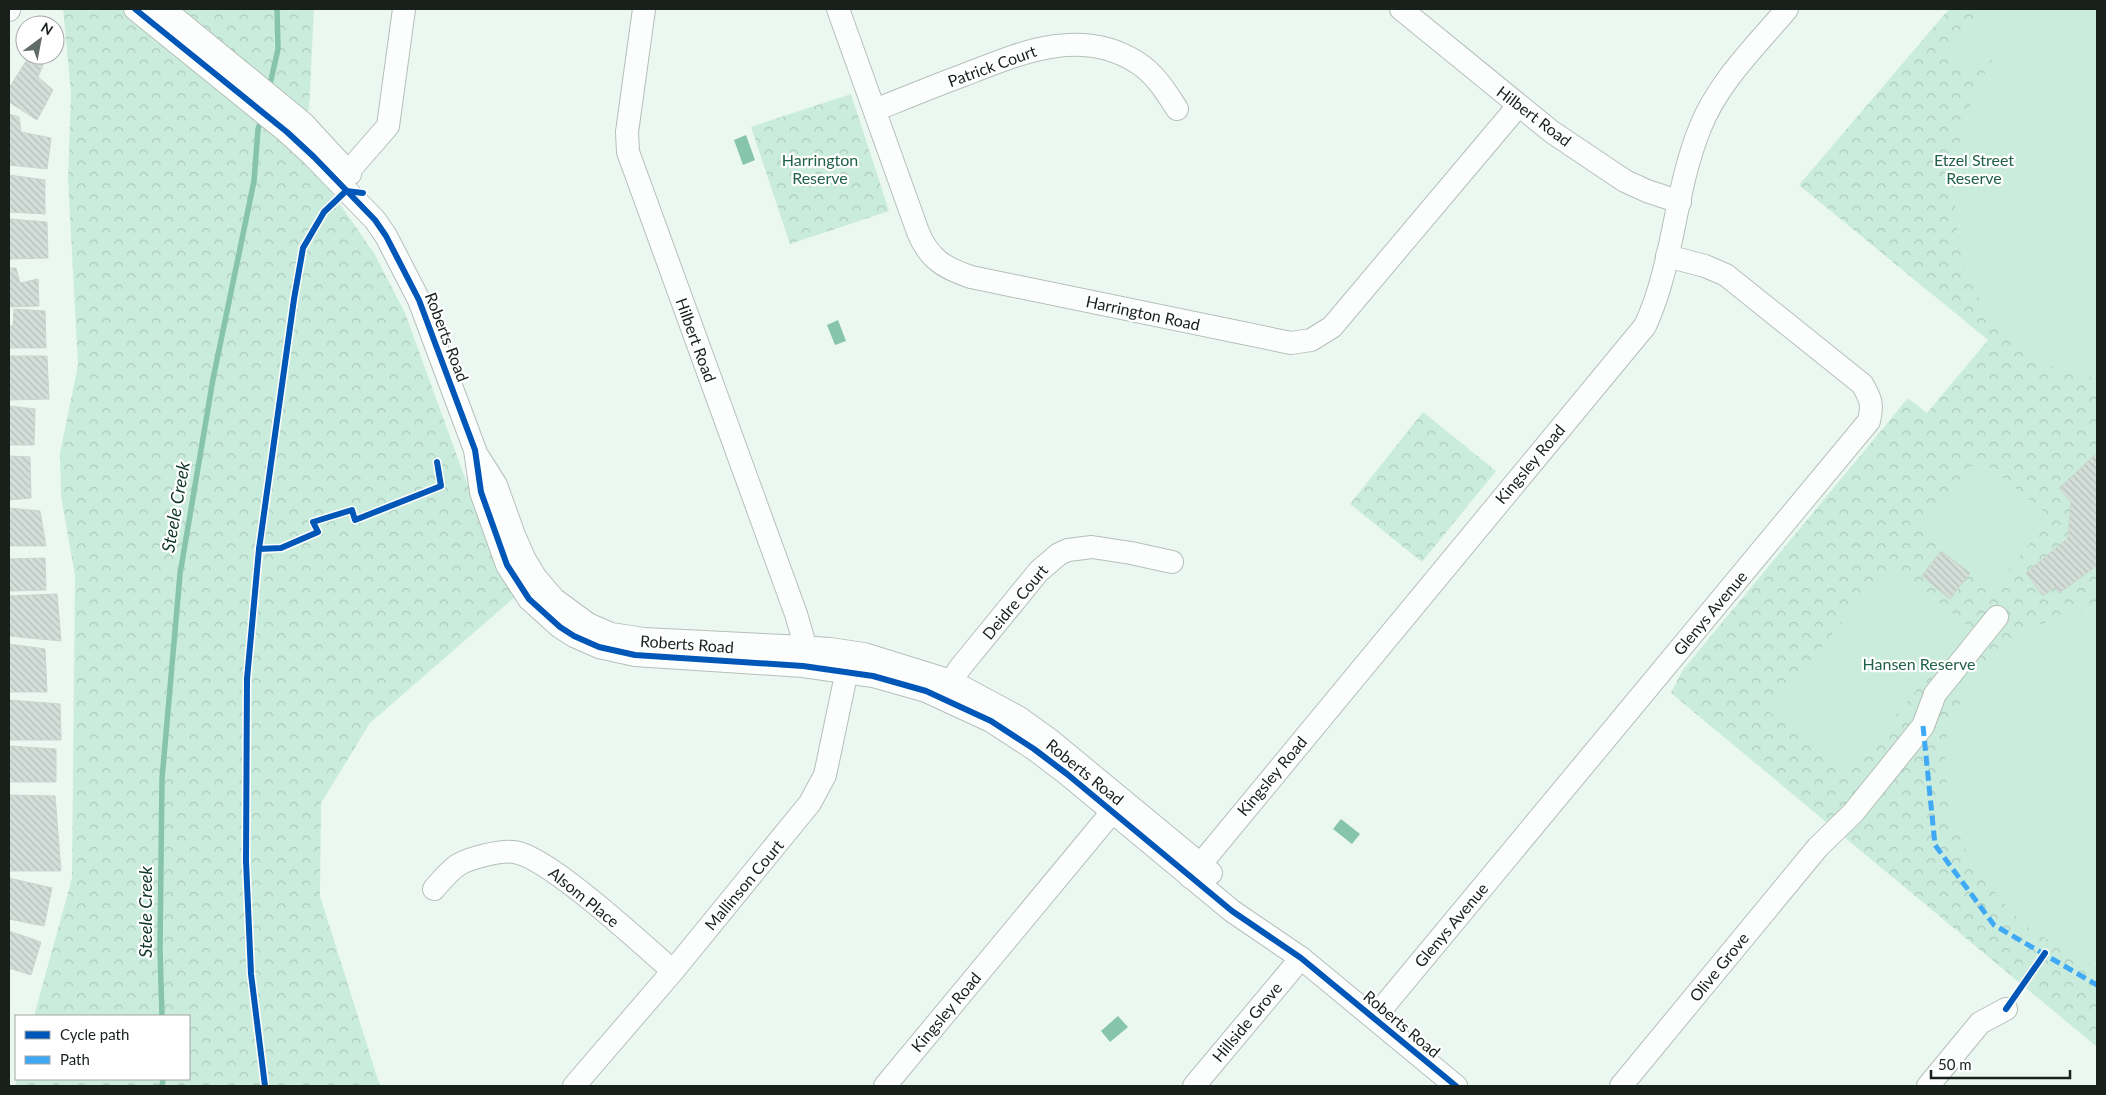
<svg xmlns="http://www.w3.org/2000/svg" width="2106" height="1095" viewBox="0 0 2106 1095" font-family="Lato,sans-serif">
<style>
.park{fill:url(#park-crowns)}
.pitch{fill:#caecdd}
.water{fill:#86c4ab}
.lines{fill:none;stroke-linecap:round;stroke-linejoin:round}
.stream{stroke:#86c4ab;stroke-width:5.5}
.building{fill:url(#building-back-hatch);stroke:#cbd5d0}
.minor-casing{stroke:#b5bfba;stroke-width:24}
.minor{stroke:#fcfefd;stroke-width:22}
.quiet{stroke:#3fa9f5;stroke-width:5;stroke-dasharray:10 5;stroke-linecap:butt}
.cycleway-casing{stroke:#fff;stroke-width:9}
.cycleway{stroke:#0057b8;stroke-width:6}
.labels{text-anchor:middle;stroke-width:4.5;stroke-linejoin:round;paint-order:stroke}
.street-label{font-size:16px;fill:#18201c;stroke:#fff}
.park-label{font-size:16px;fill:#216149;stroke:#fff}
.water-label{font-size:18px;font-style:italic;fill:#103628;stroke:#fff}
</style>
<defs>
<pattern id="park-crowns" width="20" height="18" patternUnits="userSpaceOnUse" patternTransform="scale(1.25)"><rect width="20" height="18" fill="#caecdd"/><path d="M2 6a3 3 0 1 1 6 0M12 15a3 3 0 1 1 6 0" fill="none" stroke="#adcabd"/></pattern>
<pattern id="building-back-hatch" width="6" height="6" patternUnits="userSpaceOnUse" patternTransform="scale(1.25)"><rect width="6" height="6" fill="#d4ded9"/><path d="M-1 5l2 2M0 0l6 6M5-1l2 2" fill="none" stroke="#b5beba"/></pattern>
</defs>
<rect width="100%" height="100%" fill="#ebf8f2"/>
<g class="park">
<path d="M63,9H314L309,110L298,115L325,183L374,253L405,313L496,563L516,596L370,723L321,803L320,896L380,1086H15L17,1079H189V1016H34L72,878L75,576L61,496L60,453L78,365L68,179L71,93Z"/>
<path d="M1949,9H2097V1047L1671,693L1682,671L1908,398L1927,413L1988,340L1799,185Z"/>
<path d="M851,94L889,211L790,244L751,127Z"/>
<path d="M1423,412L1496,471L1422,562L1350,504Z"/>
</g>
<g class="pitch">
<path d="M1990,9H2016L2025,17L2033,9H2097V378C2068,376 2041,363 2018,345C2008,336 1997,327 1989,315C1954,266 1948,194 1961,136C1969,100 1986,67 2007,37L1972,74L1949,52Z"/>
<path d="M1978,458L2051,517L1995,587L1922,528Z"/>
<path d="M1892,563L1969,627L1846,775L1768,711Z"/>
<path d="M2097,608V965L2080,960L2023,924L1973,868L1949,809L1944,744L1968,683L2014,637L2063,614Z"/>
</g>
<g class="water">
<path d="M746,135L755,160L743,165L734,140Z"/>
<path d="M838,320L846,341L835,345L827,325Z"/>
<path d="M1341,819L1360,834L1352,844L1333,829Z"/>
<path d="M1118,1016L1128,1027L1110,1042L1101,1031Z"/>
</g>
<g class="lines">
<g class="stream">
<path d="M269,89L278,49L277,9"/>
<path d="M162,1016L160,949L162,779L180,574L213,379L254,181L258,129L262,117"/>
<path d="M162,1086L163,1079"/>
</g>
</g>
<g class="building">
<path d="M30,55H47L38,77L53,90L37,120L9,102V88Z"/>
<path d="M9,114L19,117L21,132L51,138L47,169L9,165Z"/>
<path d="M9,175L45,180V214L9,212Z"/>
<path d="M9,219L47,222L48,258L9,259Z"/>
<path d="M9,268H16L20,283L38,279L39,306L9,307Z"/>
<path d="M14,309L45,311L46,348H9V326H13Z"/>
<path d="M9,356H47L49,399L9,400Z"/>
<path d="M9,406L35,409L34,445H9Z"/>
<path d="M2095,455L2097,457V563L2095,567L2059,593L2055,587L2043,596L2026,573L2068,538L2071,502L2059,488Z"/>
<path d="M9,456L30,457L31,498L9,500Z"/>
<path d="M9,508L40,511L46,546H9Z"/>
<path d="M1941,551L1970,573L1950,599L1922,576Z"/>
<path d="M45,558L46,590L9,591V559Z"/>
<path d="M57,594L61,641L9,636V596Z"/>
<path d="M9,644L45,649L47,692H9Z"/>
<path d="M9,700L60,704L61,740H9Z"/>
<path d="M9,746L56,749V782H9Z"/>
<path d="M9,795L55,796L61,871H9Z"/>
<path d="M9,878L52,888L44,926L9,919Z"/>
<path d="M9,931L41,942L31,975L9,968Z"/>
</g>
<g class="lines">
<g class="minor-casing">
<g id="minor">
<path d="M135,9L287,132L314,157L375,220L386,236L419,300L475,450L481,492L507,565L529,599L560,627L574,636L599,647L635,655L803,666L873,676L926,691L991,721L1034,749L1067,774L1232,911L1301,958L1456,1086"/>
<path d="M164,9L303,123L350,174"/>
<path d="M644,9L627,132L628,152L796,614L803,638V662"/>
<path d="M838,9L918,232C929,259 944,268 971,277L1291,343L1311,340L1332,327L1518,106"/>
<path d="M1401,9L1552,132L1625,181L1647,191L1680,202"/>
<path d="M9,10V9"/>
<path d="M875,110C905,98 934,86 964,75C1020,53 1081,26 1138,63C1156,75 1166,92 1177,109"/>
<path d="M334,177L348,172L388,126L404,9"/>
<path d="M479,458L496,485L514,535L525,560L536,578L554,599L588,624L611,634L644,639L784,646L830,649L864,654L951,681L1018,717L1050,740L1211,873"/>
<path d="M944,695L959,669L1039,571L1059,554L1068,550L1092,547L1131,553L1172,562"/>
<path d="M1190,877L1645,326C1674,264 1674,192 1700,128C1718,82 1756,46 1787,9"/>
<path d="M434,889C441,881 449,871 458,865C469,858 501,850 514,852C548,856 643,945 673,971"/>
<path d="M1374,1018L1869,421C1873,404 1871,399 1862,384L1726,275L1705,266L1667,256"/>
<path d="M574,1086L673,971L810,803L825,775L850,656"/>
<path d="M885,1086L1122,800"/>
<path d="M1194,1086L1301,958"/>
<path d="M1621,1086L1818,847L1853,813L1923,726L1935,694L1997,617"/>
<path d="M1928,1086L1980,1023L2006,1009"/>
</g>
</g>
<use href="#minor" class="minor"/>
<path class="quiet" d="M1923,726L1935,845L1994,925L2097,985"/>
<g class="cycleway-casing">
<g id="cycleway">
<path d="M135,9L287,132L314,157L375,220L386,236L419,300L475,450L481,492L507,565L529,599L560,627L574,636L599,647L635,655L803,666L873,676L926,691L991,721L1034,749L1067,774L1232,911L1301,958L1456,1086"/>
<path d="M259,549L281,548L318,532L313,522L352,510L355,520L441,486L437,462"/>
<path d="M2006,1009L2045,953"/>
<path d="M265,1086L251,974L246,861L247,679L259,549L294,299L303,248L324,212L346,191L363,193"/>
</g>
</g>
<use href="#cycleway" class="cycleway"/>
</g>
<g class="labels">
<g class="street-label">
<text transform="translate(992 66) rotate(-20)" y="6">Patrick Court</text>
<text transform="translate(1534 116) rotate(37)" y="6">Hilbert Road</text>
<text transform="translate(1143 313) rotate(12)" y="6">Harrington Road</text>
<text transform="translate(447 337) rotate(69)" y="6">Roberts Road</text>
<text transform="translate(696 340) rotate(70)" y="6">Hilbert Road</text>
<text transform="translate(1530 464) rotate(-50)" y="6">Kingsley Road</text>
<text transform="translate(1015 602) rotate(-50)" y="6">Deidre Court</text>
<text transform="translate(1710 613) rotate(-50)" y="6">Glenys Avenue</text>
<text transform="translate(687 644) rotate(4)" y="6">Roberts Road</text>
<text transform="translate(1085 772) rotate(39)" y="6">Roberts Road</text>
<text transform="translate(1272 776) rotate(-50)" y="6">Kingsley Road</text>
<text transform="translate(744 885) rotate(-50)" y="6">Mallinson Court</text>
<text transform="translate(584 897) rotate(39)" y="6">Alsom Place</text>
<text transform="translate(1451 925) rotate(-50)" y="6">Glenys Avenue</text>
<text transform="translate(1719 967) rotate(-51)" y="6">Olive Grove</text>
<text transform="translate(946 1012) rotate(-50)" y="6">Kingsley Road</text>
<text transform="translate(1247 1022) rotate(-50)" y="6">Hillside Grove</text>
<text transform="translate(1402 1024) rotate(40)" y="6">Roberts Road</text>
</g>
<g class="park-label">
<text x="820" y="166">Harrington<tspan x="820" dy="18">Reserve</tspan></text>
<text x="1974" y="166">Etzel Street<tspan x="1974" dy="18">Reserve</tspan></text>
<text x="1919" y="670">Hansen Reserve</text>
</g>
<g class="water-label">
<text transform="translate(176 507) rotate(-80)" y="6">Steele Creek</text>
<text transform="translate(146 912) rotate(-90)" y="6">Steele Creek</text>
</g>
</g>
<rect width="2106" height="1095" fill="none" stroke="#18201c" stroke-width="20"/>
<rect x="15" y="1015" width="175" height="65" fill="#ffffff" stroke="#a3a6a4"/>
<rect x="25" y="1031" width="25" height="8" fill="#0057b8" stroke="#a3a6a4"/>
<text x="60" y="1040" font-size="15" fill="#18201c">Cycle path</text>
<rect x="25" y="1056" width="25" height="8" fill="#3fa9f5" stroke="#a3a6a4"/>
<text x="60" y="1065" font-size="15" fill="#18201c">Path</text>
<g transform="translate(40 40) rotate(32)"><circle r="24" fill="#ffffff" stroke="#a3a6a4"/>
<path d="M0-4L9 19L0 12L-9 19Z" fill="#626c67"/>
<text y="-8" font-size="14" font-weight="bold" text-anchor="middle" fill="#18201c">N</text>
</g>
<path d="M1931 1070v8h139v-8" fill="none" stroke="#18201c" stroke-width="2.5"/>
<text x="1938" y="1070" font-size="15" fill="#18201c" stroke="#ffffff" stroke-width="4" paint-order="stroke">50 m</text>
</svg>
